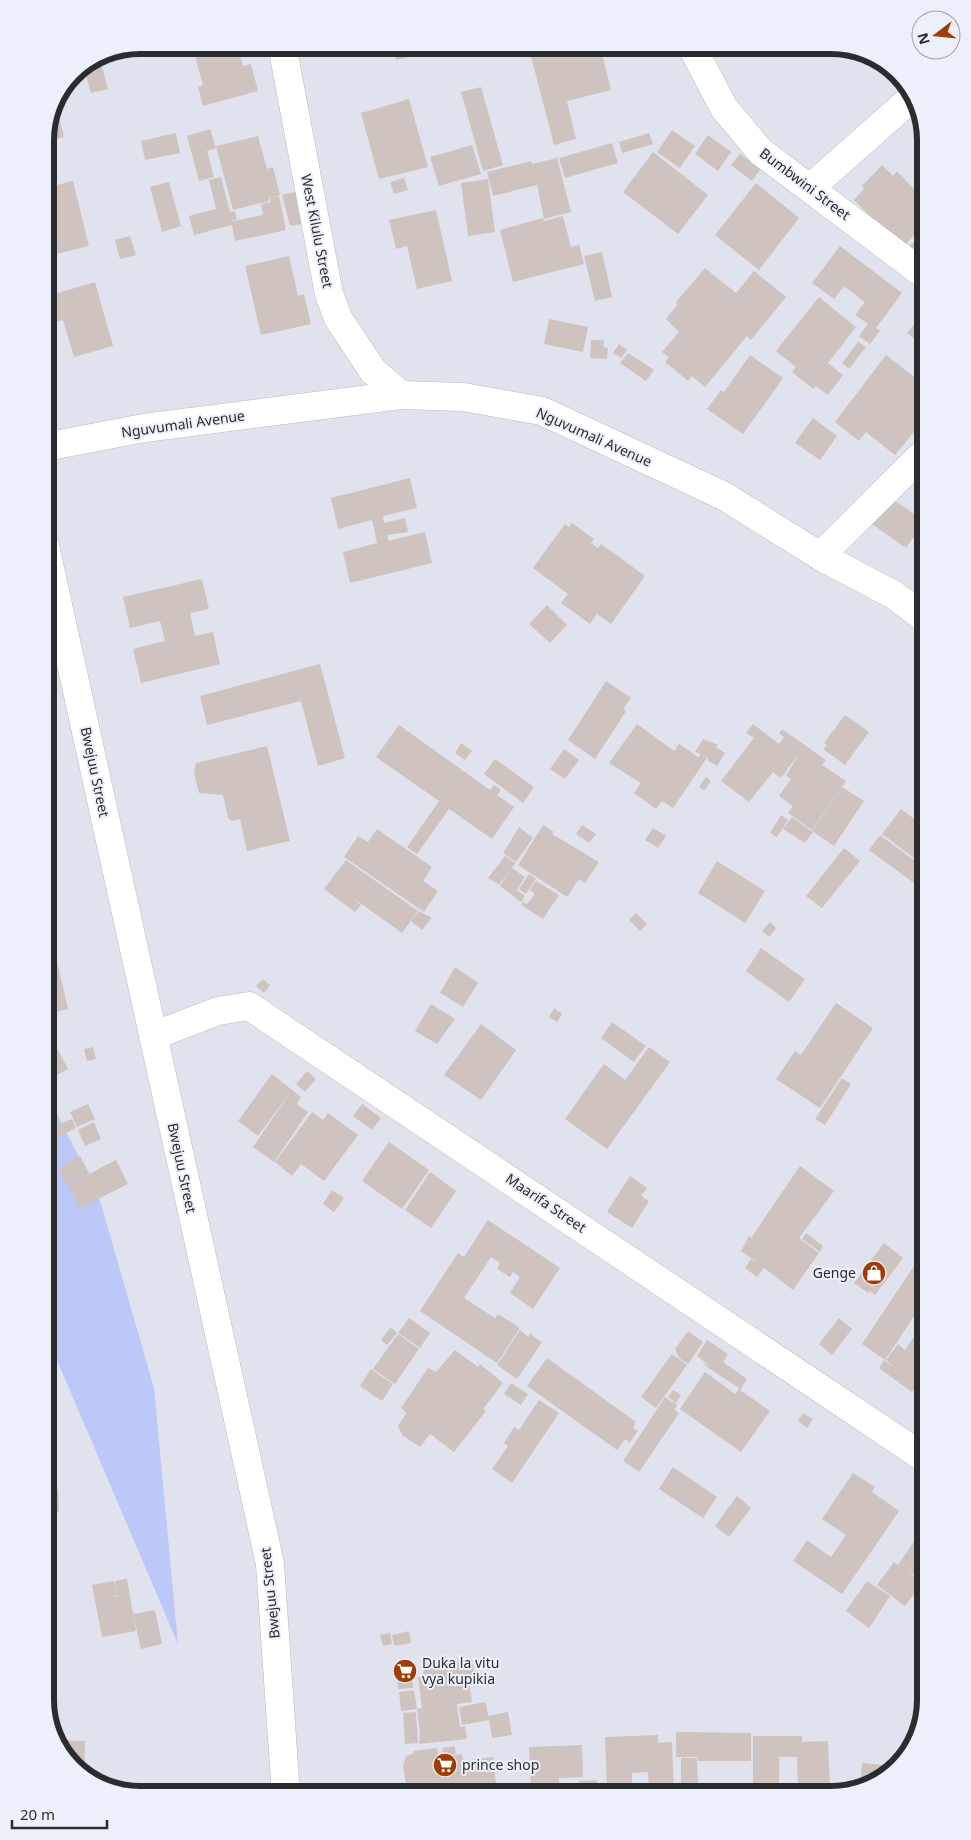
<svg xmlns="http://www.w3.org/2000/svg" width="971" height="1840" viewBox="0 0 971 1840" font-family="'Noto Sans',sans-serif">
<style>
.green{fill:#bcc8f8}
.building{fill:#cec3be}
.lines{fill:none;stroke-linecap:round;stroke-linejoin:round}
.minor-casing{stroke:#b8bac4;stroke-width:29}
.minor{stroke:#fff;stroke-width:28}
.labels{text-anchor:middle;stroke-width:4;stroke-linejoin:round;paint-order:stroke}
.street-label{font-size:14px;fill:#2a2c2f;stroke:#edf0fb}
.poi-label{font-size:14px;fill:#2a2c2f;stroke:#edf0fb;text-anchor:start}
.rim{fill:none;stroke:#2a2c2f;stroke-width:6}
</style>
<rect width="100%" height="100%" fill="#e0e3ed"/>
<path class="green" d="M45,1090L99,1197L154,1388L178,1644L45,1332Z"/>
<g class="building">
<path d="M192,45H237L243,66L251,64L258,91L203,106L198,87L203,85Z"/>
<path d="M392,45H447L448,48L396,60Z"/>
<path d="M586,45H600L611,90L567,101L576,139L554,145L531,56Z"/>
<path d="M99,55L108,89L91,93L83,66Z"/>
<path d="M481,87L503,165L483,171L461,92Z"/>
<path d="M409,99L428,167L379,179L361,113Z"/>
<path d="M57,108L64,137L45,142V134Z"/>
<path d="M210,129L216,148L207,151L214,177L199,181L187,136Z"/>
<path d="M672,130L695,146L680,168L657,152Z"/>
<path d="M176,133L180,153L145,160L141,141Z"/>
<path d="M649,133L653,144L622,153L619,142Z"/>
<path d="M708,135L731,152L718,171L695,154Z"/>
<path d="M258,136L267,169L273,167L280,195L269,198V201L233,210L216,146Z"/>
<path d="M612,143L618,163L565,178L559,158Z"/>
<path d="M472,145L481,174L439,186L430,157Z"/>
<path d="M653,152L708,195L678,234L623,192Z"/>
<path d="M740,154L761,169L752,181L731,165Z"/>
<path d="M557,158L571,212L544,219L537,185L493,196L487,172L531,161L532,164Z"/>
<path d="M882,165L893,176L897,171L923,199L919,204L926,211V223L902,248L854,200L864,189L862,186Z"/>
<path d="M221,177L230,212L235,211L237,219L228,222L263,215L261,204L271,202L270,198L279,196L286,230L235,241L232,225L194,235L189,216L216,209L209,180Z"/>
<path d="M404,178L408,190L394,194L390,182Z"/>
<path d="M488,179L495,232L468,236L461,183Z"/>
<path d="M73,181L89,246L47,256L45,249V188Z"/>
<path d="M169,182L181,226L162,232L150,187Z"/>
<path d="M756,183L799,218L759,270L715,235Z"/>
<path d="M299,191L307,223L290,226L282,195Z"/>
<path d="M436,210L452,281L417,289L407,246L396,249L389,220Z"/>
<path d="M563,216L571,247L579,245L584,264L513,282L500,230L543,218L544,221Z"/>
<path d="M926,231V255L917,263L905,250Z"/>
<path d="M130,236L136,255L120,259L115,240Z"/>
<path d="M840,246L902,293L876,328L880,331L870,344L859,336L868,324L855,315L865,302L844,286L834,299L812,283Z"/>
<path d="M602,252L612,297L595,301L584,256Z"/>
<path d="M289,256L298,296L304,294L311,324L261,335L245,266Z"/>
<path d="M705,268L736,293L754,271L786,297L751,340L747,336L705,387L692,376L688,381L665,362L669,357L662,352L679,332L666,319L678,304L676,302Z"/>
<path d="M95,282L113,346L74,357L63,320L56,322L48,296Z"/>
<path d="M819,297L856,327L828,363L843,375L828,395L816,386L813,389L792,372L796,367L776,351Z"/>
<path d="M926,310V348L907,333Z"/>
<path d="M549,319L588,327L583,352L544,344Z"/>
<path d="M591,340H604L603,347L608,348L607,359L590,358Z"/>
<path d="M858,342L866,347L849,369L842,363Z"/>
<path d="M619,344L627,350L621,358L613,353Z"/>
<path d="M628,353L654,370L646,381L620,363Z"/>
<path d="M750,355L783,378L743,434L707,409L721,390L724,392Z"/>
<path d="M886,355L926,386V417L895,455L866,432L859,441L835,422Z"/>
<path d="M813,418L837,436L820,460L795,443Z"/>
<path d="M926,468V491L915,483Z"/>
<path d="M410,478L417,508L383,516L384,523L405,518L408,532L387,535L389,541L425,532L432,563L350,583L343,552L377,543L372,520L338,529L331,498Z"/>
<path d="M887,496L925,521L906,548L869,522Z"/>
<path d="M572,523L594,539L591,543L598,548L601,544L645,576L611,624L597,614L590,624L561,603L568,594L533,568L565,524L569,527Z"/>
<path d="M202,579L209,609L190,613L195,636L213,632L220,664L141,683L133,649L165,641L160,621L130,628L123,597Z"/>
<path d="M547,605L567,625L550,643L529,624Z"/>
<path d="M320,664L345,758L318,766L301,701L207,725L200,696Z"/>
<path d="M606,681L631,698L623,709L626,711L595,759L568,740Z"/>
<path d="M845,715L869,732L845,765L823,749L827,745L824,743Z"/>
<path d="M637,724L674,751L679,744L698,757L697,759L701,754L707,758L673,808L662,801L656,809L634,793L641,783L609,763Z"/>
<path d="M753,724L779,744L784,737L779,733L782,729L826,760L822,765L846,781L812,830L788,813L793,806L779,796L791,779L786,776L798,755L781,778L773,772L749,802L721,781L754,738L746,733Z"/>
<path d="M399,725L490,790L494,785L501,790L497,795L514,807L492,839L449,809L417,854L407,847L439,801L376,757Z"/>
<path d="M703,739L718,745L716,747L725,753L717,766L707,760L709,758L695,752Z"/>
<path d="M461,743L472,751L465,760L455,753Z"/>
<path d="M267,746L290,841L247,851L240,819L233,821L228,818L223,795L199,793L194,773L196,763Z"/>
<path d="M564,749L579,760L565,779L550,769Z"/>
<path d="M495,759L534,787L523,803L484,774Z"/>
<path d="M706,777L711,781L705,790L699,787Z"/>
<path d="M842,787L864,801L834,846L812,831Z"/>
<path d="M901,809L926,828V867L882,834Z"/>
<path d="M781,815L788,820L777,837L770,833Z"/>
<path d="M792,817L813,832L805,843L783,829Z"/>
<path d="M543,825L554,832L552,834L599,862L585,883L579,879L567,897L518,865Z"/>
<path d="M582,825L596,834L589,843L576,834Z"/>
<path d="M519,827L533,838L516,862L503,853Z"/>
<path d="M653,828L666,836L658,848L645,840Z"/>
<path d="M377,829L432,867L423,881L438,891L424,912L344,857L358,836L368,842Z"/>
<path d="M880,835L926,869V903L913,893L918,886L869,850Z"/>
<path d="M844,848L860,861L822,908L806,896Z"/>
<path d="M505,856L515,863L512,868L525,877L517,890L525,896L521,902L500,886L510,870L499,885L488,878Z"/>
<path d="M346,860L418,911L402,933L349,895L361,905L355,912L324,889Z"/>
<path d="M717,861L765,891L745,923L698,893Z"/>
<path d="M529,874L536,879L526,894L519,889Z"/>
<path d="M536,881L559,895L543,919L521,905L523,902L527,904L535,894L530,890Z"/>
<path d="M45,909L68,1009L45,1014Z"/>
<path d="M419,911L432,918L422,930L411,921Z"/>
<path d="M636,913L647,924L640,931L629,920Z"/>
<path d="M770,922L776,928L769,937L762,931Z"/>
<path d="M761,948L805,979L789,1002L746,971Z"/>
<path d="M455,967L478,983L463,1007L440,993Z"/>
<path d="M263,979L270,985L264,993L256,986Z"/>
<path d="M836,1003L873,1028L820,1108L776,1079L795,1051L801,1055Z"/>
<path d="M431,1004L455,1019L437,1044L415,1031Z"/>
<path d="M554,1008L562,1014L557,1022L549,1017Z"/>
<path d="M612,1022L646,1046L634,1062L601,1038Z"/>
<path d="M481,1024L516,1050L481,1100L444,1075Z"/>
<path d="M51,1037L68,1069L46,1081L45,1040Z"/>
<path d="M93,1047L96,1059L87,1061L84,1049Z"/>
<path d="M649,1047L670,1062L607,1149L565,1119L604,1064L625,1080Z"/>
<path d="M307,1071L316,1079L305,1092L296,1084Z"/>
<path d="M272,1074L301,1097L297,1104L308,1112L274,1162L253,1147L290,1093L258,1136L238,1121Z"/>
<path d="M842,1078L851,1084L825,1125L815,1119Z"/>
<path d="M88,1104L95,1119L77,1127L70,1112Z"/>
<path d="M362,1104L381,1118L372,1130L353,1116Z"/>
<path d="M46,1112L57,1125L72,1119L76,1128L45,1144Z"/>
<path d="M312,1112L323,1120L328,1113L358,1135L324,1181L301,1164L292,1176L275,1162Z"/>
<path d="M94,1122L101,1139L85,1146L78,1130Z"/>
<path d="M389,1142L429,1170L402,1209L362,1181Z"/>
<path d="M80,1156L89,1173L67,1185L58,1168Z"/>
<path d="M116,1160L128,1184L80,1208L68,1185Z"/>
<path d="M800,1166L834,1191L799,1238L819,1253L793,1290L764,1268L757,1277L745,1268L751,1259L761,1265L741,1251L749,1236L751,1238Z"/>
<path d="M430,1172L456,1191L431,1228L405,1210Z"/>
<path d="M630,1176L647,1188L641,1196L649,1201L632,1228L607,1212Z"/>
<path d="M332,1190L344,1198L334,1212L323,1204Z"/>
<path d="M926,1192V1211L917,1204Z"/>
<path d="M488,1220L560,1268L533,1309L510,1293L520,1277L513,1272L510,1277L497,1269L500,1263L491,1257L464,1298L495,1318L498,1314L520,1328L497,1363L420,1311L458,1253L464,1257Z"/>
<path d="M806,1233L823,1246L820,1252L802,1239Z"/>
<path d="M884,1243L903,1258L875,1295L870,1291L868,1293L854,1283Z"/>
<path d="M926,1248V1298L885,1360L862,1344Z"/>
<path d="M409,1318L430,1333L420,1348L398,1333Z"/>
<path d="M839,1318L852,1329L832,1355L819,1344Z"/>
<path d="M926,1319V1360L909,1352L926,1362L913,1380L918,1384L912,1392L879,1368L884,1360L895,1368L886,1360L898,1344L905,1350Z"/>
<path d="M391,1327L397,1333L387,1345L381,1340Z"/>
<path d="M520,1330L528,1337L530,1334L542,1342L517,1379L497,1365Z"/>
<path d="M688,1331L703,1342L688,1364L679,1358L675,1349Z"/>
<path d="M398,1334L419,1349L395,1384L373,1369Z"/>
<path d="M707,1340L728,1354L723,1362L747,1379L740,1390L770,1411L741,1452L680,1409L705,1372L735,1394L739,1388L704,1365L705,1363L711,1366L707,1363L708,1361L706,1363L697,1356Z"/>
<path d="M455,1350L478,1367L480,1364L503,1383L483,1409L486,1411L454,1452L430,1434L420,1447L402,1435L398,1426L406,1413L401,1408L428,1368L436,1372Z"/>
<path d="M672,1354L687,1365L656,1408L641,1397Z"/>
<path d="M547,1358L636,1422L633,1428L638,1431L630,1442L625,1439L617,1450L527,1386Z"/>
<path d="M371,1369L393,1384L382,1401L360,1386Z"/>
<path d="M511,1383L528,1394L521,1405L504,1394Z"/>
<path d="M673,1390L681,1395L676,1403L668,1397Z"/>
<path d="M665,1397L677,1405L674,1410L679,1413L639,1472L623,1461Z"/>
<path d="M539,1400L559,1413L512,1483L492,1469L508,1446L504,1443L514,1427L519,1430Z"/>
<path d="M803,1413L813,1419L807,1428L798,1421Z"/>
<path d="M673,1467L717,1497L703,1518L659,1489Z"/>
<path d="M853,1473L875,1487L872,1492L899,1511L842,1594L793,1561L807,1540L831,1557L846,1535L822,1519Z"/>
<path d="M58,1489L59,1512L45,1513V1490Z"/>
<path d="M737,1496L751,1508L729,1537L715,1526Z"/>
<path d="M920,1533L926,1537V1589L921,1586L924,1582L906,1570L922,1583L905,1606L877,1585L894,1562L898,1565Z"/>
<path d="M127,1579L136,1631L102,1637L92,1585L114,1581L117,1595L110,1597L117,1596L115,1581Z"/>
<path d="M867,1581L890,1596L869,1628L846,1611Z"/>
<path d="M155,1610L162,1644L141,1649L133,1614Z"/>
<path d="M409,1631L411,1643L394,1646L392,1635Z"/>
<path d="M390,1633L392,1644L383,1646L380,1635Z"/>
<path d="M472,1660L475,1676L471,1677V1682H469L472,1702L457,1704L460,1727L465,1726L467,1739L419,1744L420,1733L417,1709L422,1708L418,1677L424,1676L423,1666Z"/>
<path d="M406,1662L412,1667L413,1688L398,1689L397,1664Z"/>
<path d="M414,1690L417,1709L401,1711L399,1692Z"/>
<path d="M486,1702L488,1716L508,1712L512,1735L492,1738L489,1720L462,1725L459,1707Z"/>
<path d="M416,1712L418,1743L405,1744L403,1713Z"/>
<path d="M676,1732L751,1733V1761H698V1757H676Z"/>
<path d="M658,1735V1743L672,1742L674,1795H649L648,1772L632,1773V1786L607,1788L605,1737Z"/>
<path d="M753,1736H802V1742L828,1741L830,1785H832L833,1795H764V1790L798,1789L797,1757H779V1789H753Z"/>
<path d="M58,1740L85,1741L84,1775L58,1744Z"/>
<path d="M582,1745L583,1777L559,1778V1790L555,1791V1786L531,1787L529,1747Z"/>
<path d="M455,1746L456,1754L443,1756L442,1748Z"/>
<path d="M437,1748L441,1774L439,1757L462,1754L463,1761L493,1757L496,1783L444,1791L445,1795H408L403,1766L406,1756L412,1754L414,1751Z"/>
<path d="M681,1758H697L698,1785H681Z"/>
<path d="M862,1763L892,1766V1767L869,1787L860,1786Z"/>
<path d="M597,1780L598,1795H579V1781Z"/>
<path d="M750,1784V1795H693V1786Z"/>
</g>
<g class="lines">
<g class="minor-casing">
<g id="minor">
<path d="M282,45L329,294L338,318L373,371L401,395"/>
<path d="M691,45L724,108L761,152L926,276"/>
<path d="M810,188L913,97"/>
<path d="M45,447L144,428L401,395L463,397L542,411L724,496L820,556L894,595L926,619"/>
<path d="M45,546L270,1564L286,1795"/>
<path d="M820,556L926,451"/>
<path d="M153,1036L218,1011L249,1006L926,1459"/>
</g>
</g>
<use href="#minor" class="minor"/>
</g>
<defs>
<g id="shop-disc" transform="scale(1.25)"><circle r="9.5" fill="#a03c04" stroke="#edf0fb"/><path d="M-5-2.5h2.3a2.7 3.5 0 0 1 5.4 0H5L5.5 6h-11ZM-1.5-2.5h3a1.5 2.3 0 0 0-3 0Z" fill="#fff"/></g>
<g id="supermarket-disc" transform="scale(1.25)"><circle r="9.5" fill="#a03c04" stroke="#edf0fb"/><path d="M-6-5.5h2.5l.6 2H6L4.5 2H-2.5L-4.4-4H-6ZM-1.5 3.2a1.3 1.3 0 1 0 .1 0ZM3 3.2a1.3 1.3 0 1 0 .1 0Z" fill="#fff"/></g>
</defs>
<g fill-rule="evenodd">
<use href="#shop-disc" x="874" y="1273"/>
<use href="#supermarket-disc" x="405" y="1671"/>
<use href="#supermarket-disc" x="445" y="1765"/>
</g>
<g class="labels">
<g class="street-label">
<text transform="translate(805 184) rotate(37)" y="5">Bumbwini Street</text>
<text transform="translate(317 231) rotate(79)" y="5">West Kilulu Street</text>
<text transform="translate(183 424) rotate(-8)" y="5">Nguvumali Avenue</text>
<text transform="translate(594 437) rotate(24)" y="5">Nguvumali Avenue</text>
<text transform="translate(95 772) rotate(78)" y="5">Bwejuu Street</text>
<text transform="translate(182 1168) rotate(78)" y="5">Bwejuu Street</text>
<text transform="translate(546 1203) rotate(34)" y="5">Maarifa Street</text>
<text transform="translate(270 1593) rotate(-96)" y="5">Bwejuu Street</text>
</g>
<g class="poi-label">
<text x="856" y="1278" text-anchor="end">Genge</text>
<text x="422" y="1668">Duka la vitu<tspan x="422" dy="16">vya kupikia</tspan></text>
<text x="462" y="1770">prince shop</text>
</g>
</g>
<path d="M0 0H971V1840H0ZM140 54H831A86 86 0 0 1 917 140V1700A86 86 0 0 1 831 1786H140A86 86 0 0 1 54 1700V140A86 86 0 0 1 140 54Z" fill="#edf0fb" fill-rule="evenodd"/>
<path class="rim" d="M140 54H831A86 86 0 0 1 917 140V1700A86 86 0 0 1 831 1786H140A86 86 0 0 1 54 1700V140A86 86 0 0 1 140 54Z"/>
<g transform="translate(936 35) rotate(254)"><circle r="24" fill="#edf0fb" stroke="#9fa2a9"/>
<path d="M0-4L9 19L0 12L-9 19Z" fill="#a03c04"/>
<text y="-8" font-size="14" font-weight="bold" text-anchor="middle" fill="#2a2c2f">N</text>
</g>
<path d="M12 1820v8h95v-8" fill="none" stroke="#2a2c2f" stroke-width="2.5"/>
<text x="20" y="1820" font-size="15" fill="#2a2c2f" stroke="#edf0fb" stroke-width="4" paint-order="stroke">20 m</text>
</svg>
